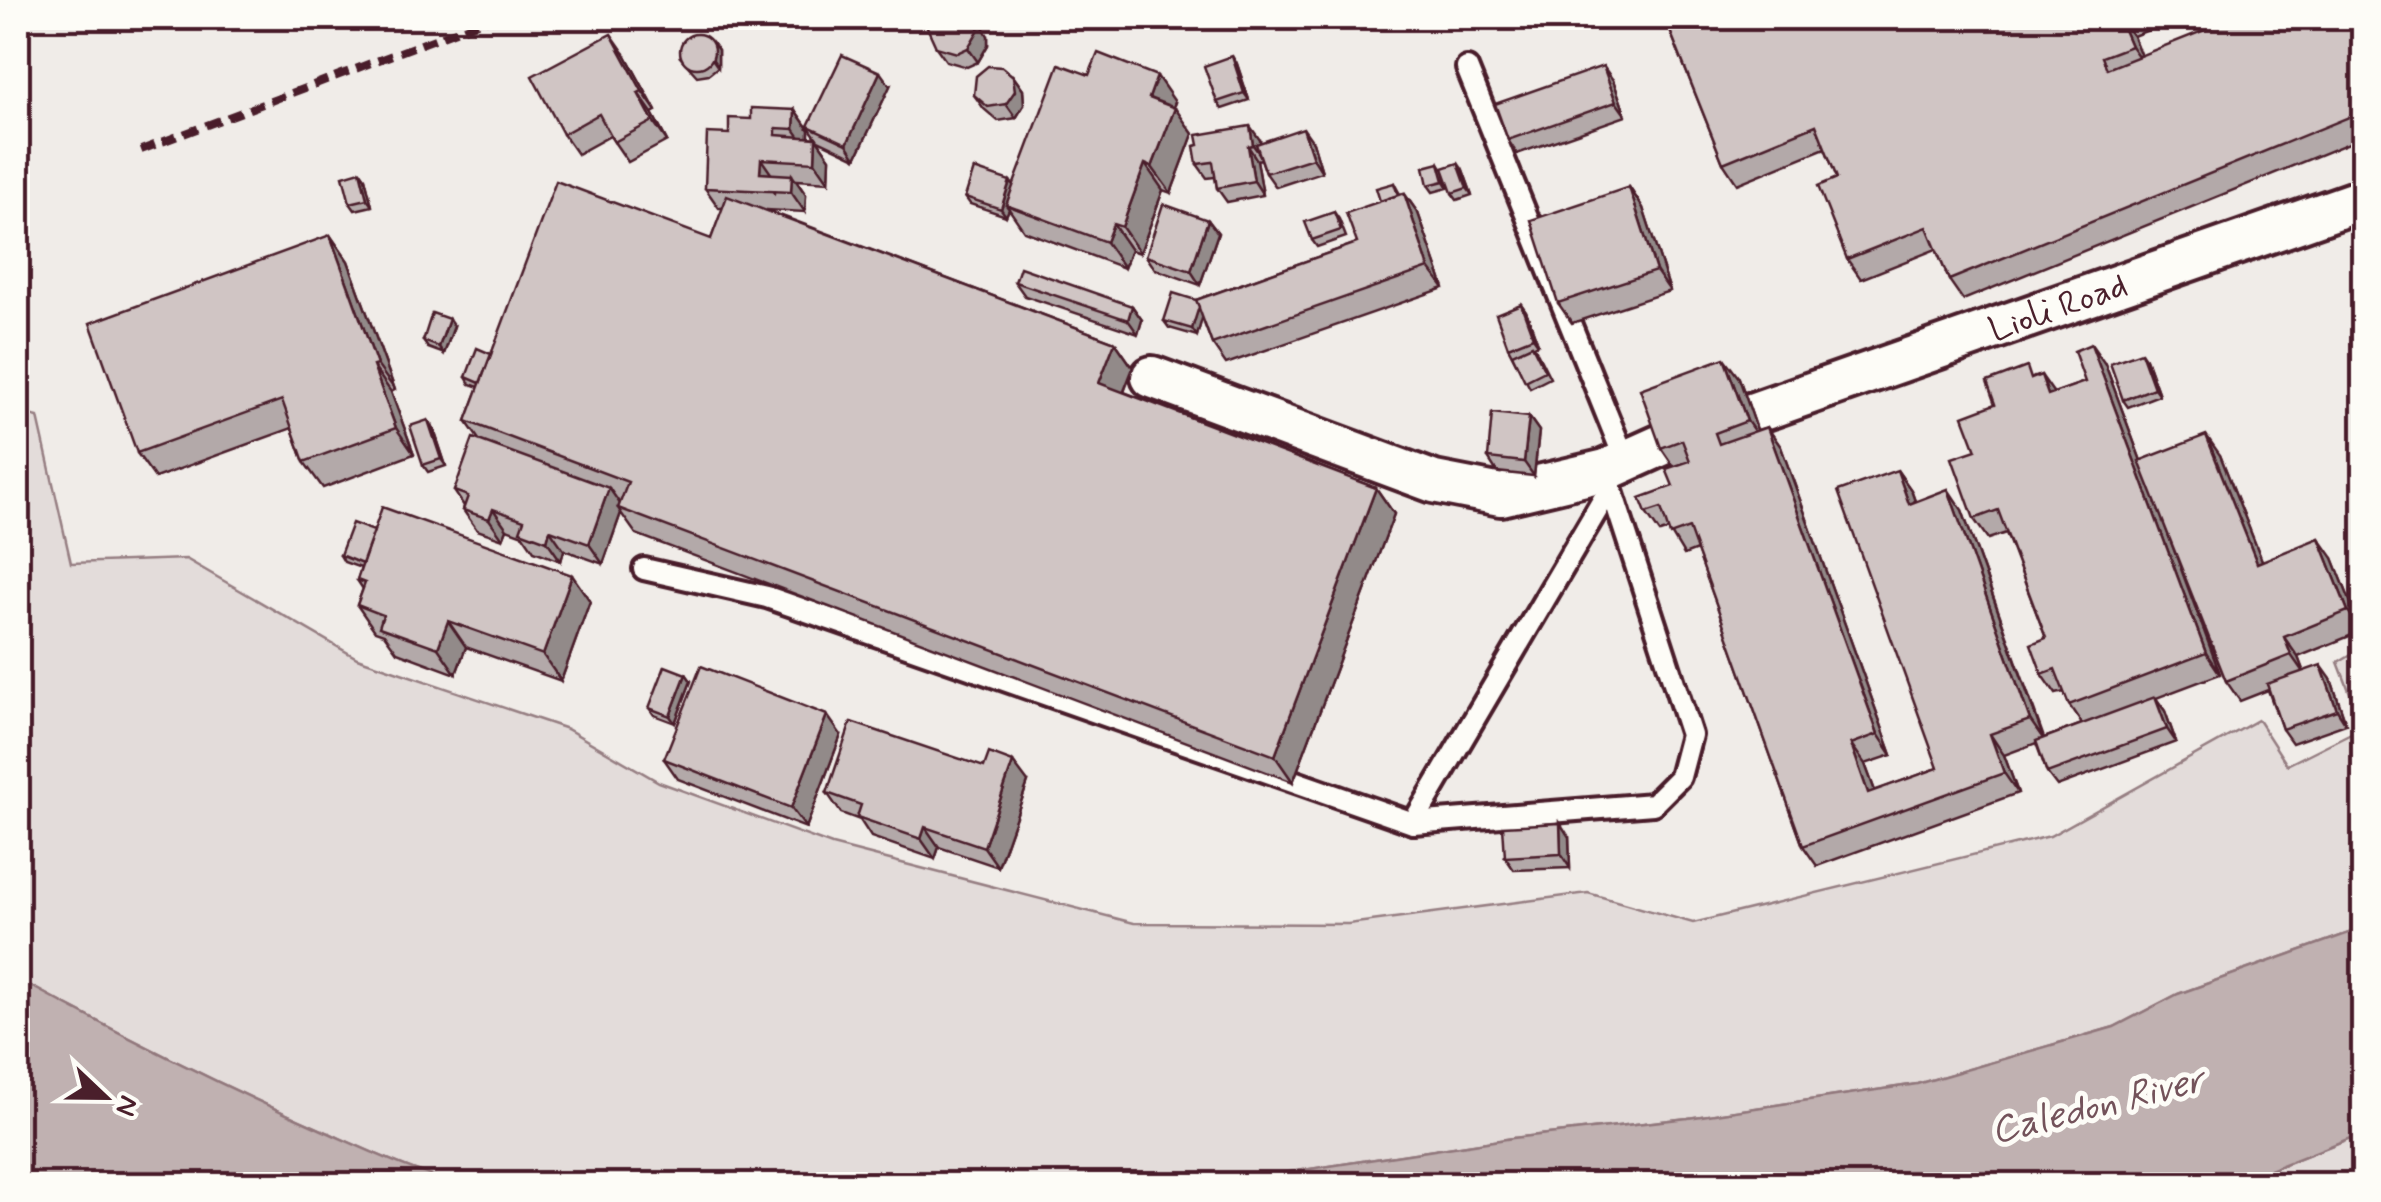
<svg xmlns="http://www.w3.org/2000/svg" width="2381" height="1202" viewBox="0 0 2381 1202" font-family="Mynerve,sans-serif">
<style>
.built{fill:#f0ece8}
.green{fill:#e3dcda;stroke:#967e82;stroke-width:2.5}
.water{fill:#c0b1b1;stroke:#91777b;stroke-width:2.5}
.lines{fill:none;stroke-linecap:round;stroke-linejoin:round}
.service-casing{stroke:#4a1f2b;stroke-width:28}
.minor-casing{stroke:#4a1f2b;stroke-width:48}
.service{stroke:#fdfcf7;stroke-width:20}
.minor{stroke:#fdfcf7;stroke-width:40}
.rail{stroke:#4a1f2b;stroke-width:8;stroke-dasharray:15 8;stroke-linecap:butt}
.wall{fill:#b3a9a9;stroke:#4a1f2b;stroke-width:2.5}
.shaded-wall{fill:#928a89;stroke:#4a1f2b;stroke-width:2.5}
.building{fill:#d0c5c4;stroke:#4a1f2b;stroke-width:2.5}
.labels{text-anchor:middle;stroke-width:10;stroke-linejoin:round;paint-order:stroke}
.street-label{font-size:35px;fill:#4a1f2b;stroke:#fdfcf7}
.water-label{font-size:38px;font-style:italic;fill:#73525a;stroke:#fdfcf7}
</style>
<rect width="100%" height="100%" fill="#fdfcf7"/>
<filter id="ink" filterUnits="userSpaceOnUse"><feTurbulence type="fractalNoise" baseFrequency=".01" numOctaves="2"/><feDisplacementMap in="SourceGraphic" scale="20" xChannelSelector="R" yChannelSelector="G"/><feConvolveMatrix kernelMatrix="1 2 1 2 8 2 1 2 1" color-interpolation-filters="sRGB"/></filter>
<g filter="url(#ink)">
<path class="built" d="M18,18H2363L2364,647L2338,662L2363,727L2286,766L2258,720L2050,836L1693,923L1588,893L1348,924L1134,923L832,845L659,782L566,729L357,658L186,559L71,563L38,417L18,412Z"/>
<g class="green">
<path d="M18,412L38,417L71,563L186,559L357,658L567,729L659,782L832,845L1134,923L1348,924L1588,893L1693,923L2050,836L2258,720L2287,765L2363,727L2338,662L2363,647V928L2178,994L2114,1027L1917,1084L1688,1118L1513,1138L1212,1184H458C411,1171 367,1150 322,1130C218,1084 117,1033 18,979Z"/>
<path d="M2363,1133V1184H2234Z"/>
</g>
<g class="water">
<path d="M2363,928V1133L2234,1184H1212L1513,1138L1688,1118L1917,1084L2114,1027L2178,994Z"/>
<path d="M18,979C117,1033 218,1084 322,1130C367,1150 411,1171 458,1184H18Z"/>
</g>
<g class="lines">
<g class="service-casing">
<g id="service">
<path d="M1467,68L1626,462"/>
<path d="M644,569L767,597L1413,823L1610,488"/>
<path d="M1413,823L1653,804L1680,777L1691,735L1609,482"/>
</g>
</g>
<g class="minor-casing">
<g id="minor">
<path d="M1152,377L1434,482L1501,495L1606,470L1666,443"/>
<path id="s1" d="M1751,414L2364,199"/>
</g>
</g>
<use href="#service" class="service"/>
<use href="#minor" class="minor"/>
<path class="rail" d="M141,150L490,18"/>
</g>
<g class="wall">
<path d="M775,18H800L799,23L793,29L781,27Z"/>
<path d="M1665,18H2180L2133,36L2140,56L2364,18V137L1963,300L1949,280L1936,249L1861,279L1847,259L1837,178L1825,148L1737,184L1723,163Z"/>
<path d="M988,36V45L978,62L967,67L946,61L936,47Z"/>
<path d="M713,43L718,50V67L709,74L697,76L680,57Z"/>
<path d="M625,54L656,111L652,113L667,141L628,162L610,136L577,154L563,134Z"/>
<path d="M1237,64L1249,100L1222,109L1217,102Z"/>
<path d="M1089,75L1175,102L1173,107L1193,134L1171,193L1163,190L1140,253L1131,250L1124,268L1024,231L1009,209L1006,216L970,204L965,197L1010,181L1013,186Z"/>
<path d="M1013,76L1023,90L1024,105L1016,118L998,121L984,109L974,95Z"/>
<path d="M1613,80L1626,116L1517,154L1508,140Z"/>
<path d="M890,86L856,158L818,140L808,126Z"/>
<path d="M795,110L809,130V137L816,138L830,158L829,182L796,180L806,195L805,212L766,210L1115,342L1133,368L1124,392L1376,488L1394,514L1293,782L636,534L621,513L603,564L564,550L561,561L534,551L523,535L507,529L503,539L477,530L463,510L464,506L454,491L480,441L466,421L479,387L470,384L466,377L491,354L711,239L723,208H719L705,188L729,134L751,119Z"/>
<path d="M1260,140V143L1313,142L1322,172L1276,187L1266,173L1261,159L1257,160L1263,195L1227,202L1217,188L1215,177L1207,178L1197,164Z"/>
<path d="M1439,163L1448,188L1433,192L1428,185Z"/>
<path d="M1463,170L1472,195L1457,200L1452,193Z"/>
<path d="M360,171L365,178L372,206L355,210L350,203Z"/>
<path d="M1394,183L1400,194L1404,193L1418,213L1444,288L1226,364L1212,344L1202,318L1197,336L1169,328L1164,321L1196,300L1357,243L1380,201Z"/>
<path d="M1629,187L1643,208L1670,291L1572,323L1558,303Z"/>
<path d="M1334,212L1339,219L1346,237L1317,247L1312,240Z"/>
<path d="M1208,220L1218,233L1200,285L1155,269L1146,256Z"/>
<path d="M330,235L348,261L395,390L391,392L414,454L323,488L304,462L292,428L155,478L137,453Z"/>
<path d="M1015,282L1132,306L1142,320L1138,334L1025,296Z"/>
<path d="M1521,304L1526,311L1538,344L1534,346L1550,378L1530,388L1508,347Z"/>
<path d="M454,326L444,354L428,348L423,341Z"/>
<path d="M2146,359L2159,395L2128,407L2123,400Z"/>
<path d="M2105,364L2141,461L2220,455L2262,561L2333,558L2362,631L2298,657L2303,671L2331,679L2346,724L2292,743L2282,729L2268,690L2240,701L2226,681L2169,535L2220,674L2156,698L2165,711L2176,742L2057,786L2047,773L2036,743L2004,755L2018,793L1817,866L1803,846L1697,550L1684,555L1669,530L1660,533L1646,513L1673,486L1674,467L1661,448L1739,378L1757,430L1767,427L1781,447L1892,755L1865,764L1875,791L1938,768L1897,470L1911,490L1915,501L1962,510L2044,738L2082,724L2069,705L2064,692L2056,694L2042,674L2046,638L2006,533L1988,539L1974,519L1976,450L1995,404L2034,377L2054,393L2085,382Z"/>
<path d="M1529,417L1539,431L1534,476L1497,472L1488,458Z"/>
<path d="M433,427L446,466L428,472L423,465Z"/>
<path d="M374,531L590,601L561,681L466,647L456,674L397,652L384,634L375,631L357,605L363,589L357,580L361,568L344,562L340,555Z"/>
<path d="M686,674L691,681L675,723L654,715L649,708Z"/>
<path d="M841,735L806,828L678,779L664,759Z"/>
<path d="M1028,782L998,867L939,847L935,859L871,837L860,820L841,813L827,793Z"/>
<path d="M1569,837L1570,868L1514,870L1505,857Z"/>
</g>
<g class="shaded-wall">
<path d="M976,18L980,21L988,36V45L978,62L968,48Z"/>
<path d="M2119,18L2133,36L2145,66L2131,46Z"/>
<path d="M611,34L625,54L656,111L642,91Z"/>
<path d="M713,43L718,50V67L713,60Z"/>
<path d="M1232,56L1237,64L1249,100L1244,93Z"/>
<path d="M1603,66L1613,80L1626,116L1616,102Z"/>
<path d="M880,72L890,86L856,158L847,144Z"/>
<path d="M1013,76L1023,90L1024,105L1016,118L1006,104Z"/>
<path d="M1157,76L1175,102L1167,124L1149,98Z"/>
<path d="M638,93L652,113L667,141L653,121Z"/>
<path d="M1175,108L1193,134L1171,193L1152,167Z"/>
<path d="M795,110L809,130L808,149L794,129Z"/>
<path d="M1250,126L1260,140L1263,159L1253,145Z"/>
<path d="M1303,128L1313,142L1322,172L1313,158Z"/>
<path d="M816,138L830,158L829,182L815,162Z"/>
<path d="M1248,146L1257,160L1263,195L1254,181Z"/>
<path d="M761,159L775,179L774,193L760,173Z"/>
<path d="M1439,163L1444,170L1448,188L1444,181Z"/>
<path d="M1458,163L1463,170L1472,195L1467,188Z"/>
<path d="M1145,164L1163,190L1140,253L1122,227Z"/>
<path d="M360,171L365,178L372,206L367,199Z"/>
<path d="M792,175L806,195L805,212L791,192Z"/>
<path d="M1010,181L1015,188L1006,205L1009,209L1006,216L1001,209Z"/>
<path d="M1629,187L1643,208L1670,291L1656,271Z"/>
<path d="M1404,193L1418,213L1444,288L1429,268Z"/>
<path d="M1208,220L1218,233L1200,285L1191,271Z"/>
<path d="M1113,224L1131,250L1124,268L1106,242Z"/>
<path d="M330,235L348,261L395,390L377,365Z"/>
<path d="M1200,301L1205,308L1197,336L1192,329Z"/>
<path d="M1521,304L1526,311L1538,344L1533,337Z"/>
<path d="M1132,306L1142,320L1138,334L1128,320Z"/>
<path d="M449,319L454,326L444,354L439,347Z"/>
<path d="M1115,342L1133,368L1117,409L1099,383Z"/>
<path d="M2091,344L2105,364L2220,674L2206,653Z"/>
<path d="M2141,352L2146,359L2159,395L2154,388Z"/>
<path d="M1724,358L1739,378L1761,441L1747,421Z"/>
<path d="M373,366L391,392L414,454L396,428Z"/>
<path d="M2041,375L2055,395H2048Z"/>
<path d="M1529,417L1539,431L1534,476L1524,462Z"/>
<path d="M428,420L433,427L446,466L441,459Z"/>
<path d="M1767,427L1781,447L1892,755L1878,734Z"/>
<path d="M2206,435L2220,455L2271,583L2257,563Z"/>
<path d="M1897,470L1911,490L1923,524L1909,504Z"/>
<path d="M609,488L623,508H618L621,513L603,564L589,544Z"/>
<path d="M1376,488L1394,514L1293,782L1275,756Z"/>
<path d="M1948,489L1962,510L2044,740L2030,720Z"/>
<path d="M493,509L507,529L503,539L489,519Z"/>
<path d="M550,530L564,550L561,561L547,541Z"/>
<path d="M2319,538L2333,558L2362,631L2348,611Z"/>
<path d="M572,575L590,601L561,681L543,655Z"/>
<path d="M448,621L466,647L456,674L438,648Z"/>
<path d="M2284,637L2298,657L2305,675L2291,655Z"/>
<path d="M2321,665L2331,679L2346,724L2337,710Z"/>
<path d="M686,674L691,681L675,723L670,716Z"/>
<path d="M2155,697L2165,711L2176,742L2167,729Z"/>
<path d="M827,715L841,735L806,828L791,808Z"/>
<path d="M1990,734L2004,755L2018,793L2004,773Z"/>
<path d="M1851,744L1865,764L1883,813L1868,793Z"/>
<path d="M1013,762L1028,782L998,867L984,847Z"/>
<path d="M1560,823L1569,837L1570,868L1561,854Z"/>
<path d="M925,827L939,847L935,859L921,839Z"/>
</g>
<g class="building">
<path d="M775,18H793L788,22L776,20Z"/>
<path d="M929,18H976L979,23L978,31L968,48L957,53L936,47L927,27Z"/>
<path d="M1665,18H2119L2131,46L2102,57L2107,69L2235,18H2364V111L1949,280L1927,227L1847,259L1818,186L1837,178L1816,125L1723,163Z"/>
<path d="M611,34L642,91L638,93L653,121L614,142L599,114L563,134L532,76Z"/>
<circle cx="697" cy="51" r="17"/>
<path d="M1098,53L1157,76L1149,98L1175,108L1152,167L1145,164L1122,227L1113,224L1106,242L1006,205L1059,64L1089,75Z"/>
<path d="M842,55L880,72L847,144L808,126Z"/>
<path d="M1232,56L1244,93L1217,102L1204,66Z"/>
<path d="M988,66L1002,67L1013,76L1015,91L1006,104L988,107L974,95L976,76Z"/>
<path d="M1603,66L1616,102L1508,140L1495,104Z"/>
<path d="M751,108L795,110L794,129L776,128V135L816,138L815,162L761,159L760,173L792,175L791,192L705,188L707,133L729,134V118L751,119Z"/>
<path d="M1250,126L1253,145L1248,146L1254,181L1217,188L1213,162L1197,164L1194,146L1199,145L1197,135Z"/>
<path d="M1303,128L1313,158L1266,173L1256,144Z"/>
<path d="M1439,163L1444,181L1428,185L1424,167Z"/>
<path d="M1458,163L1467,188L1452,193L1443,168Z"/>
<path d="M974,169L1010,181L1001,209L965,197Z"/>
<path d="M360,171L367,199L350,203L343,176Z"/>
<path d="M556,181L711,239L727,196L1115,342L1099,383L1376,488L1275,756L618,508L628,482L466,421Z"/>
<path d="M1394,183L1398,195L1380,201L1376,188Z"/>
<path d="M1629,187L1656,271L1558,303L1531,220Z"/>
<path d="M1404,193L1429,268L1212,344L1196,300L1357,243L1346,213Z"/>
<path d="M1163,204L1208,220L1191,271L1146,256Z"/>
<path d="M1334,212L1341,230L1312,240L1305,222Z"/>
<path d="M330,235L377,365L373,366L396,428L304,462L282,400L137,453L90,323Z"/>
<path d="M1020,267L1132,306L1128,320L1015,282Z"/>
<path d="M1173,293L1196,300L1199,307L1192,329L1164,321Z"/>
<path d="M1521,304L1533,337L1508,347L1496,314Z"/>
<path d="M432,313L449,319L439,347L423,341Z"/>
<path d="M2091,344L2206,653L2069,705L2055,669L2042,674L2031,644L2046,638L1998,510L1974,519L1952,458L1976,450L1963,416L1995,404L1987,382L2027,367L2031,379L2041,375L2048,395L2085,382L2074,351Z"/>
<path d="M1532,345L1545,371L1525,381L1512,354Z"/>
<path d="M477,348L491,354L480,383L466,377Z"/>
<path d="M2141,352L2154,388L2123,400L2110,363Z"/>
<path d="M1724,358L1747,421L1715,433L1719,444L1767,427L1878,734L1851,744L1868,793L1938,768L1838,491L1897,470L1909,504L1948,489L2030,720L1990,734L2004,773L1803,846L1689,528L1670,535L1661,508L1646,513L1640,498L1673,486L1666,469L1690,461L1682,440L1661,448L1640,389Z"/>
<path d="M1492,413L1529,417L1524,462L1488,458Z"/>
<path d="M428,420L441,459L423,465L410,426Z"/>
<path d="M2206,435L2257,563L2319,538L2348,611L2284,637L2291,655L2226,681L2139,461Z"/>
<path d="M473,438L609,488L589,544L550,530L547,541L520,531L524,520L493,509L489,519L463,510L468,496L454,491Z"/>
<path d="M382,507L572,575L543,655L448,621L438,648L379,627L383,615L357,605L365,583L357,580Z"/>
<path d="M352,523L374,531L362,564L340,555Z"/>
<path d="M2321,665L2337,710L2282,729L2267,684Z"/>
<path d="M665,666L686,674L670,716L649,708Z"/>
<path d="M701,666L827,715L791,808L664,759Z"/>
<path d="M2155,697L2167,729L2047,773L2036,741Z"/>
<path d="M851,722L984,767L989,753L1013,762L984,847L925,827L921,839L857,817L861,805L827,793Z"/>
<path d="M1560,823L1561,854L1505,857L1503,826Z"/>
</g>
</g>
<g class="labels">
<g class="street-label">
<text dy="12" stroke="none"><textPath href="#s1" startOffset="325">Lioli Road</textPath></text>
</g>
<g class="water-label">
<text transform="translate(2097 1104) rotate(-14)" y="13">Caledon River</text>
</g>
</g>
<rect width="2381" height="1202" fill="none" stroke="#fdfcf7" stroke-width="60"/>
<rect x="30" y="30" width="2321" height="1142" fill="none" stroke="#4a1f2b" stroke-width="4" filter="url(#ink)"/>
<g transform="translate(105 1097) rotate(112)" stroke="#fdfcf7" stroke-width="8" paint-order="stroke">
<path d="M0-8L18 38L0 25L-18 38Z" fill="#4a1f2b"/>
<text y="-15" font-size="28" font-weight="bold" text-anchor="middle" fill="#4a1f2b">N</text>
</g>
</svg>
